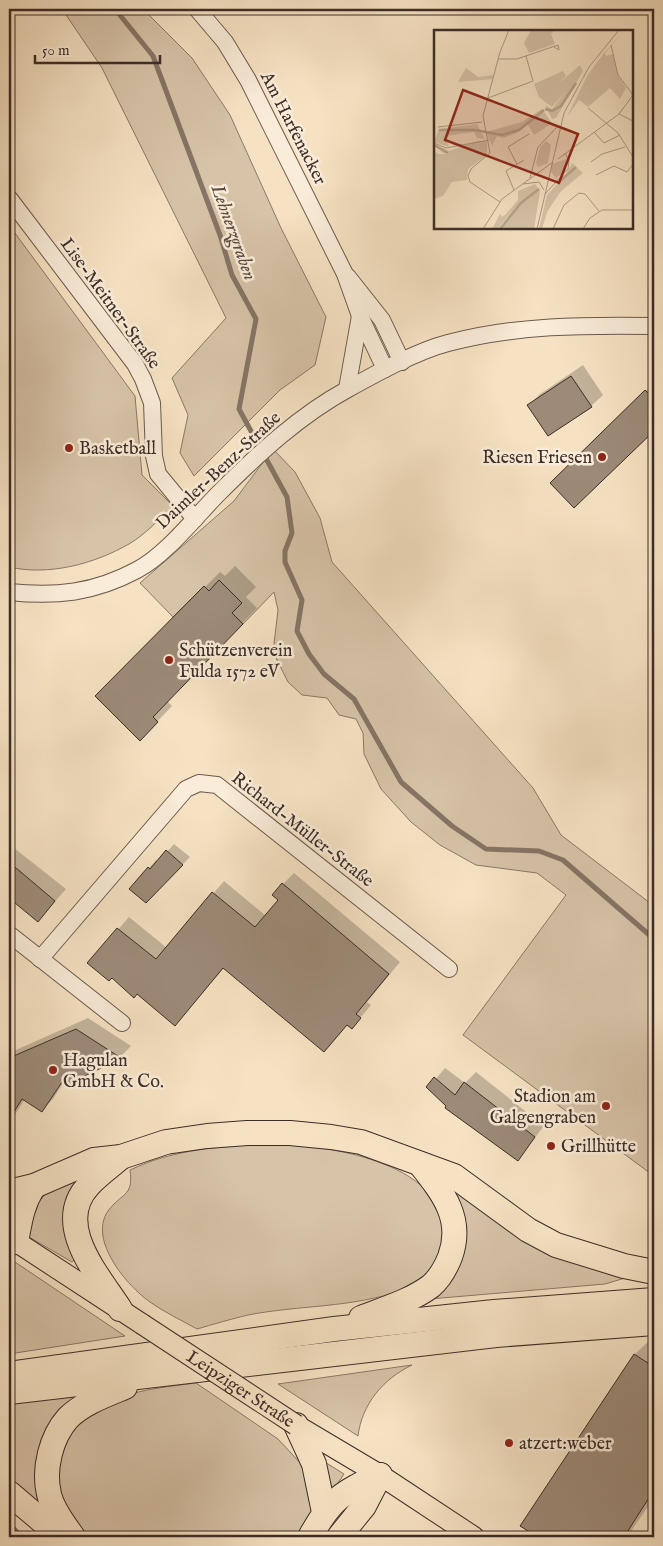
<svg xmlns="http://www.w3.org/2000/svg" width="663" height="1546" viewBox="0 0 663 1546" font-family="'IM FELL English',serif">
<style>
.green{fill:#d7c3a8;stroke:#8a7868}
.shadow{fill:#0003}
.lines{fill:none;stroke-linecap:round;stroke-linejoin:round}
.stream{stroke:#867465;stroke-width:5}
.building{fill:#9d8b78;stroke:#3d2d27}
.minor-casing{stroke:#6b5a4e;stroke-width:18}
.major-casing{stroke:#3d2d27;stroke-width:22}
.highway-casing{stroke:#3d2d27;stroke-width:26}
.minor{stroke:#f9ecd8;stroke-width:16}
.major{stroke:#f6e2c3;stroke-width:20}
.highway{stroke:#f6e2c3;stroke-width:24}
.major-bridge-casing{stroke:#3d2d27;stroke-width:22;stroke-linecap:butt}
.major-bridge{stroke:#f6e2c3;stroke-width:20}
.poi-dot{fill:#8f2418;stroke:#f9ecd8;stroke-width:2}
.labels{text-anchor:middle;stroke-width:5;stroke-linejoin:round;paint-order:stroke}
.street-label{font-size:18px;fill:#3d2d27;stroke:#f9ecd8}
.poi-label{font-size:18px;fill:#3d2d27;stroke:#f9ecd8;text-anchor:start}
.water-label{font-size:19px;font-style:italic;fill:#5c4b41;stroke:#f9ecd8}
.inset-river{fill:none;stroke:#b7a48e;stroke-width:2.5}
.inset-road{fill:none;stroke:#ac9a85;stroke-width:1}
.view{fill:#8f2418;fill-opacity:0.15;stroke:#8f2418;stroke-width:2.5}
.inset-edge{fill:none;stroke:#3d2d27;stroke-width:2.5}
</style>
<rect width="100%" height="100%" fill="#f6e2c3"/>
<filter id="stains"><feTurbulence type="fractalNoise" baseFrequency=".004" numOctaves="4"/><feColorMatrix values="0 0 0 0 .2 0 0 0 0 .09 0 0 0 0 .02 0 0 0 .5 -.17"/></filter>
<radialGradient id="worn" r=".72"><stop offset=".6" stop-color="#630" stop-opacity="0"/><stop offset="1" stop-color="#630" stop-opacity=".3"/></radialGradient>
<g class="green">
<path d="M62,9H143L192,58L230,115L281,228L326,317L315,365L280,390L194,476L180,453L188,415L172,378L226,318L102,68Z"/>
<path d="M9,225L135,396L142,475L173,506C159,519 146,534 129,544C94,564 49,576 9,567Z"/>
<path d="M273,449L295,472L320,518L332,562L533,788L561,835L654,906V1176L463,1035L566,895L537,873L476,865L440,845L411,822L381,789L364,754L363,733L356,719L339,715L327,698L302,695L288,682L273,652L278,610L274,592L243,624L232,613L219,581L209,591L204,586L173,617L140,583L234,501Z"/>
<path d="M272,1143C326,1146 444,1160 444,1234C444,1253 435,1271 419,1283C414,1286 407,1288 402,1290C353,1308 299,1305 248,1315C231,1319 214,1324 197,1329C181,1320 164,1312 150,1302C127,1286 88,1240 108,1211C121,1193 134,1197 130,1170C176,1148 222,1147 272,1143Z"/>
<path d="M84,1172L75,1259L72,1262L29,1237L34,1205L46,1194Z"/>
<path d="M447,1184L625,1278L605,1284L430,1299L439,1289Z"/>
<path d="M9,1258L125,1336L9,1354Z"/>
<path d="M412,1365C383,1379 362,1404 358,1436L278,1384Z"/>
<path d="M196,1383L278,1439L304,1467L315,1514L303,1537H91C71,1521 59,1502 56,1476C56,1468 58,1461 60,1453C74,1396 147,1389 196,1383Z"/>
<path d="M81,1392L55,1426L57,1521L9,1483V1404Z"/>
<path d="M320,1459L344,1474L332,1492Z"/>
</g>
<g class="shadow">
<path d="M583,365L603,395L591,406L548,435L529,405L540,394Z"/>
<path d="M654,383V429L574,506L552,483Z"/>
<path d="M654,518V530L648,524Z"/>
<path d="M235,566L256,587L246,597L257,608L167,701L172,706L155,724L96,696L220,572L225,576Z"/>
<path d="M9,844L66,889L38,921L9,897Z"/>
<path d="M174,844L190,857L146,902L149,868L156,860L158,862Z"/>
<path d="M294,873L400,962L367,1002L371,1005L352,1028L224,968L175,1024L138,993L89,963L129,917L167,948L224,881L266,916L280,900L283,884Z"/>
<path d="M88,1018L131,1046L120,1057L67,1083L64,1082L53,1099L42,1110L25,1099L9,1124V1053Z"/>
<path d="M445,1068L465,1083L476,1072L544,1126L518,1159L429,1090L428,1088Z"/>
<path d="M651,1339L654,1342V1498L627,1537H540L522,1525L635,1354Z"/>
</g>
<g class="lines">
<g class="stream">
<path d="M115,9L153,56L220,235L232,275L256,319L239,409L287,497L292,533L285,551V562L302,600L297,631L309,654L324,674L354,699L401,782L452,826L486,849L539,851L563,860L654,939"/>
<path d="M9,1524L22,1537"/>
</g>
</g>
<g class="building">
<path d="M571,376L592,407L548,436L527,405Z"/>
<path d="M645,390L654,399V431L574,508L550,483Z"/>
<path d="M219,580L242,603L232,613L243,624L153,717L158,722L140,741L95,696L204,586L209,591Z"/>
<path d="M166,850L183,865L146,903L129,889L148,867L150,869Z"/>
<path d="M9,862L55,901L38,922L9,898Z"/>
<path d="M282,883L389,974L356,1014L361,1018L352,1029L347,1025L324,1052L223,968L175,1026L137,994L134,998L112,978L109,981L87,963L117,928L156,959L212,892L255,927L278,900L272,895Z"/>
<path d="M76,1029L121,1058L67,1085L62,1082L42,1112L22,1099L9,1120V1058Z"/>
<path d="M434,1077L455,1095L464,1082L535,1137L518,1161L445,1108L446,1106L426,1087Z"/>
<path d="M634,1354L654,1367V1490L624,1537H538L520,1526Z"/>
</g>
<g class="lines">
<g class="minor-casing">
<g id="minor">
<path d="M197,9L225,42L248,80L345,274L360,316L385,369"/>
<path d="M9,198L135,364L143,379L152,403L154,456L158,474L195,519"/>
<path d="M348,277L382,320L402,362"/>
<path d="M347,389L360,316"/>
<path d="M9,592C56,597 94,593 137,570C166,555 196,516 219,493C258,454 300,415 348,389C377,373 417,351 448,343C516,325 584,325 654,326"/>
<path d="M9,934L122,1023"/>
<path d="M40,959L186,789L199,783L217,785L449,969"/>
</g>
</g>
<g class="major-casing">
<g id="major">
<path d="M9,1237L142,1324"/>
<path d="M296,1425L380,1475L474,1537"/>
</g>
</g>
<g class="highway-casing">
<g id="highway">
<path d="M9,1192L34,1186L94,1160L121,1157L166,1142L207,1136L247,1133H290L331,1137L361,1142L454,1176L528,1230L556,1245L624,1266L654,1272"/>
<path d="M16,1242C20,1221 22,1204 34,1186"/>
<path d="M120,1309C98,1275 52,1224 89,1185C98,1175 111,1166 121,1157"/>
<path d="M361,1318C384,1309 411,1301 431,1286C439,1279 446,1267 450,1257C464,1219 443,1193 420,1164"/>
<path d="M9,1374L334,1329L494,1312L654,1300"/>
<path d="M9,1392L496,1335L654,1323"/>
<path d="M296,1425L314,1464L324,1512"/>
<path d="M9,1493L61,1537"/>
<path d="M73,1537C64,1524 52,1509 49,1494C43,1469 51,1437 68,1418C83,1403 106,1395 125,1387"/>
<path d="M310,1537C331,1499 341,1493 380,1475"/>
<path d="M339,1537L364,1506L380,1475"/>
</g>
</g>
<use href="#minor" class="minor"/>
<use href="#major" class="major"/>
<use href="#highway" class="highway"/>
<g class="major-bridge-casing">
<g id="major-bridge">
<path id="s1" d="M142,1324L296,1425"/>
</g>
</g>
<use href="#major-bridge" class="major-bridge"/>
</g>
<g class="poi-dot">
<circle cx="69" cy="448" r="5"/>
<circle cx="602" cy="457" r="5"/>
<circle cx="169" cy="660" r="5"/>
<circle cx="53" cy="1070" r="5"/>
<circle cx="606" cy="1106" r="5"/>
<circle cx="551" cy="1146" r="5"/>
<circle cx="509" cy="1443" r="5"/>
</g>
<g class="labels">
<g class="street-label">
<text transform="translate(294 128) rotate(63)" y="6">Am Harfenacker</text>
<text transform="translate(111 303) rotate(54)" y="6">Lise-Meitner-Straße</text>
<text transform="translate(218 470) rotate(-43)" y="6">Daimler-Benz-Straße</text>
<text transform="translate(303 829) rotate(38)" y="6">Richard-Müller-Straße</text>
<text dy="6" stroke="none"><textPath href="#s1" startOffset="118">Leipziger Straße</textPath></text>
</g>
<g class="poi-label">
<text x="79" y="454">Basketball</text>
<text x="592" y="463" text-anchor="end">Riesen Friesen</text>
<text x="179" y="656">Schützenverein<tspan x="179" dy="21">Fulda 1572 eV</tspan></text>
<text x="63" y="1066">Hagulan<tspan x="63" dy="21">GmbH &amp; Co.</tspan></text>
<text x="596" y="1102" text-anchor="end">Stadion am<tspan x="596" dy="21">Galgengraben</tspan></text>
<text x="561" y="1152">Grillhütte</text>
<text x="519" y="1449">atzert:weber</text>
</g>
<g class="water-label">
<text transform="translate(235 232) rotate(70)" y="7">Lehnerzgraben</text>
</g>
</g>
<g transform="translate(434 30)">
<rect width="199" height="199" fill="#f6e2c3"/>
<path d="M97,0H121L117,4L121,14L95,23L90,13ZM191,0L171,23L172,26L179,24L184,45L192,58L186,69L176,58L154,77L145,70L133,87L153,46L170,23ZM146,35L149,41L122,88L118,89L111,75L118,79L132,61L118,77L105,67L100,54L129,41L132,46L123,55ZM32,38L44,47L59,45V49L24,52ZM108,79L118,93L100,105L93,93L83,103L69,108L63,106L58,116L52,102L88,92ZM43,94L51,109L43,108L40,102L11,106L15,117L0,112L5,99ZM44,111H53V125L34,139L33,150L18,152L9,166L0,169V121L4,124H14L9,123L0,114L15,121ZM112,111L117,115L114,133L104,137L102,133L106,117ZM132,129V141L122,148L117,142L118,134ZM138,133L149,143L127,161L113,182L108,199H105L113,165L130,147ZM101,154L106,161L100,199H66L79,179L64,199H58L66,184L68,187L72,184L84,170V161Z" fill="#d7c3a8"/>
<path class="inset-river" d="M111,79L118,81L127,76L142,53M5,100H41L68,105L85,100L110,80M0,115L14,123M126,151L142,137M66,199L87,173L105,159"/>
<path class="inset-road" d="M177,15L184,45L199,65M64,29H83L124,15L125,20L120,17M54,68L99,51L92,26M154,78L184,103L199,127M185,84L199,91M4,97L48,92M160,102L170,113L186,105M0,113L12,118L55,110M124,129L185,84L199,65M157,132L168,124L191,117M83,134L74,117L95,104M162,145L180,136L193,142L199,134M96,148L104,117L124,96M89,154L105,152L110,160M80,160L72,141L90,130M111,164L134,139L135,131L131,123M66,172L36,152L34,146L37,139L56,123L49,86L66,22L75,0M49,199L68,169L119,132M103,199L130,83L155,37L185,0M119,199L130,175L145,163L151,164L165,181M149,199L156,188L168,180H199"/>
<path class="view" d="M29,60L144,104L125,153L11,110Z"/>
<rect width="199" height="199" class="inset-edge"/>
</g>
<rect width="663" height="1546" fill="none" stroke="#f6e2c3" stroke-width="30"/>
<rect x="10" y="10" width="643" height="1526" fill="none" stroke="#3d2d27" stroke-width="2.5"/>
<rect x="15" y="15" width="633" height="1516" fill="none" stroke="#3d2d27"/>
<path d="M35 55v8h125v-8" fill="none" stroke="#3d2d27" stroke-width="2.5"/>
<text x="42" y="55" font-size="15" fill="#3d2d27" stroke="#f9ecd8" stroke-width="4" paint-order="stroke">50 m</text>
<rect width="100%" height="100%" filter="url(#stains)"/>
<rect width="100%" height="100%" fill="url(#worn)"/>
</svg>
